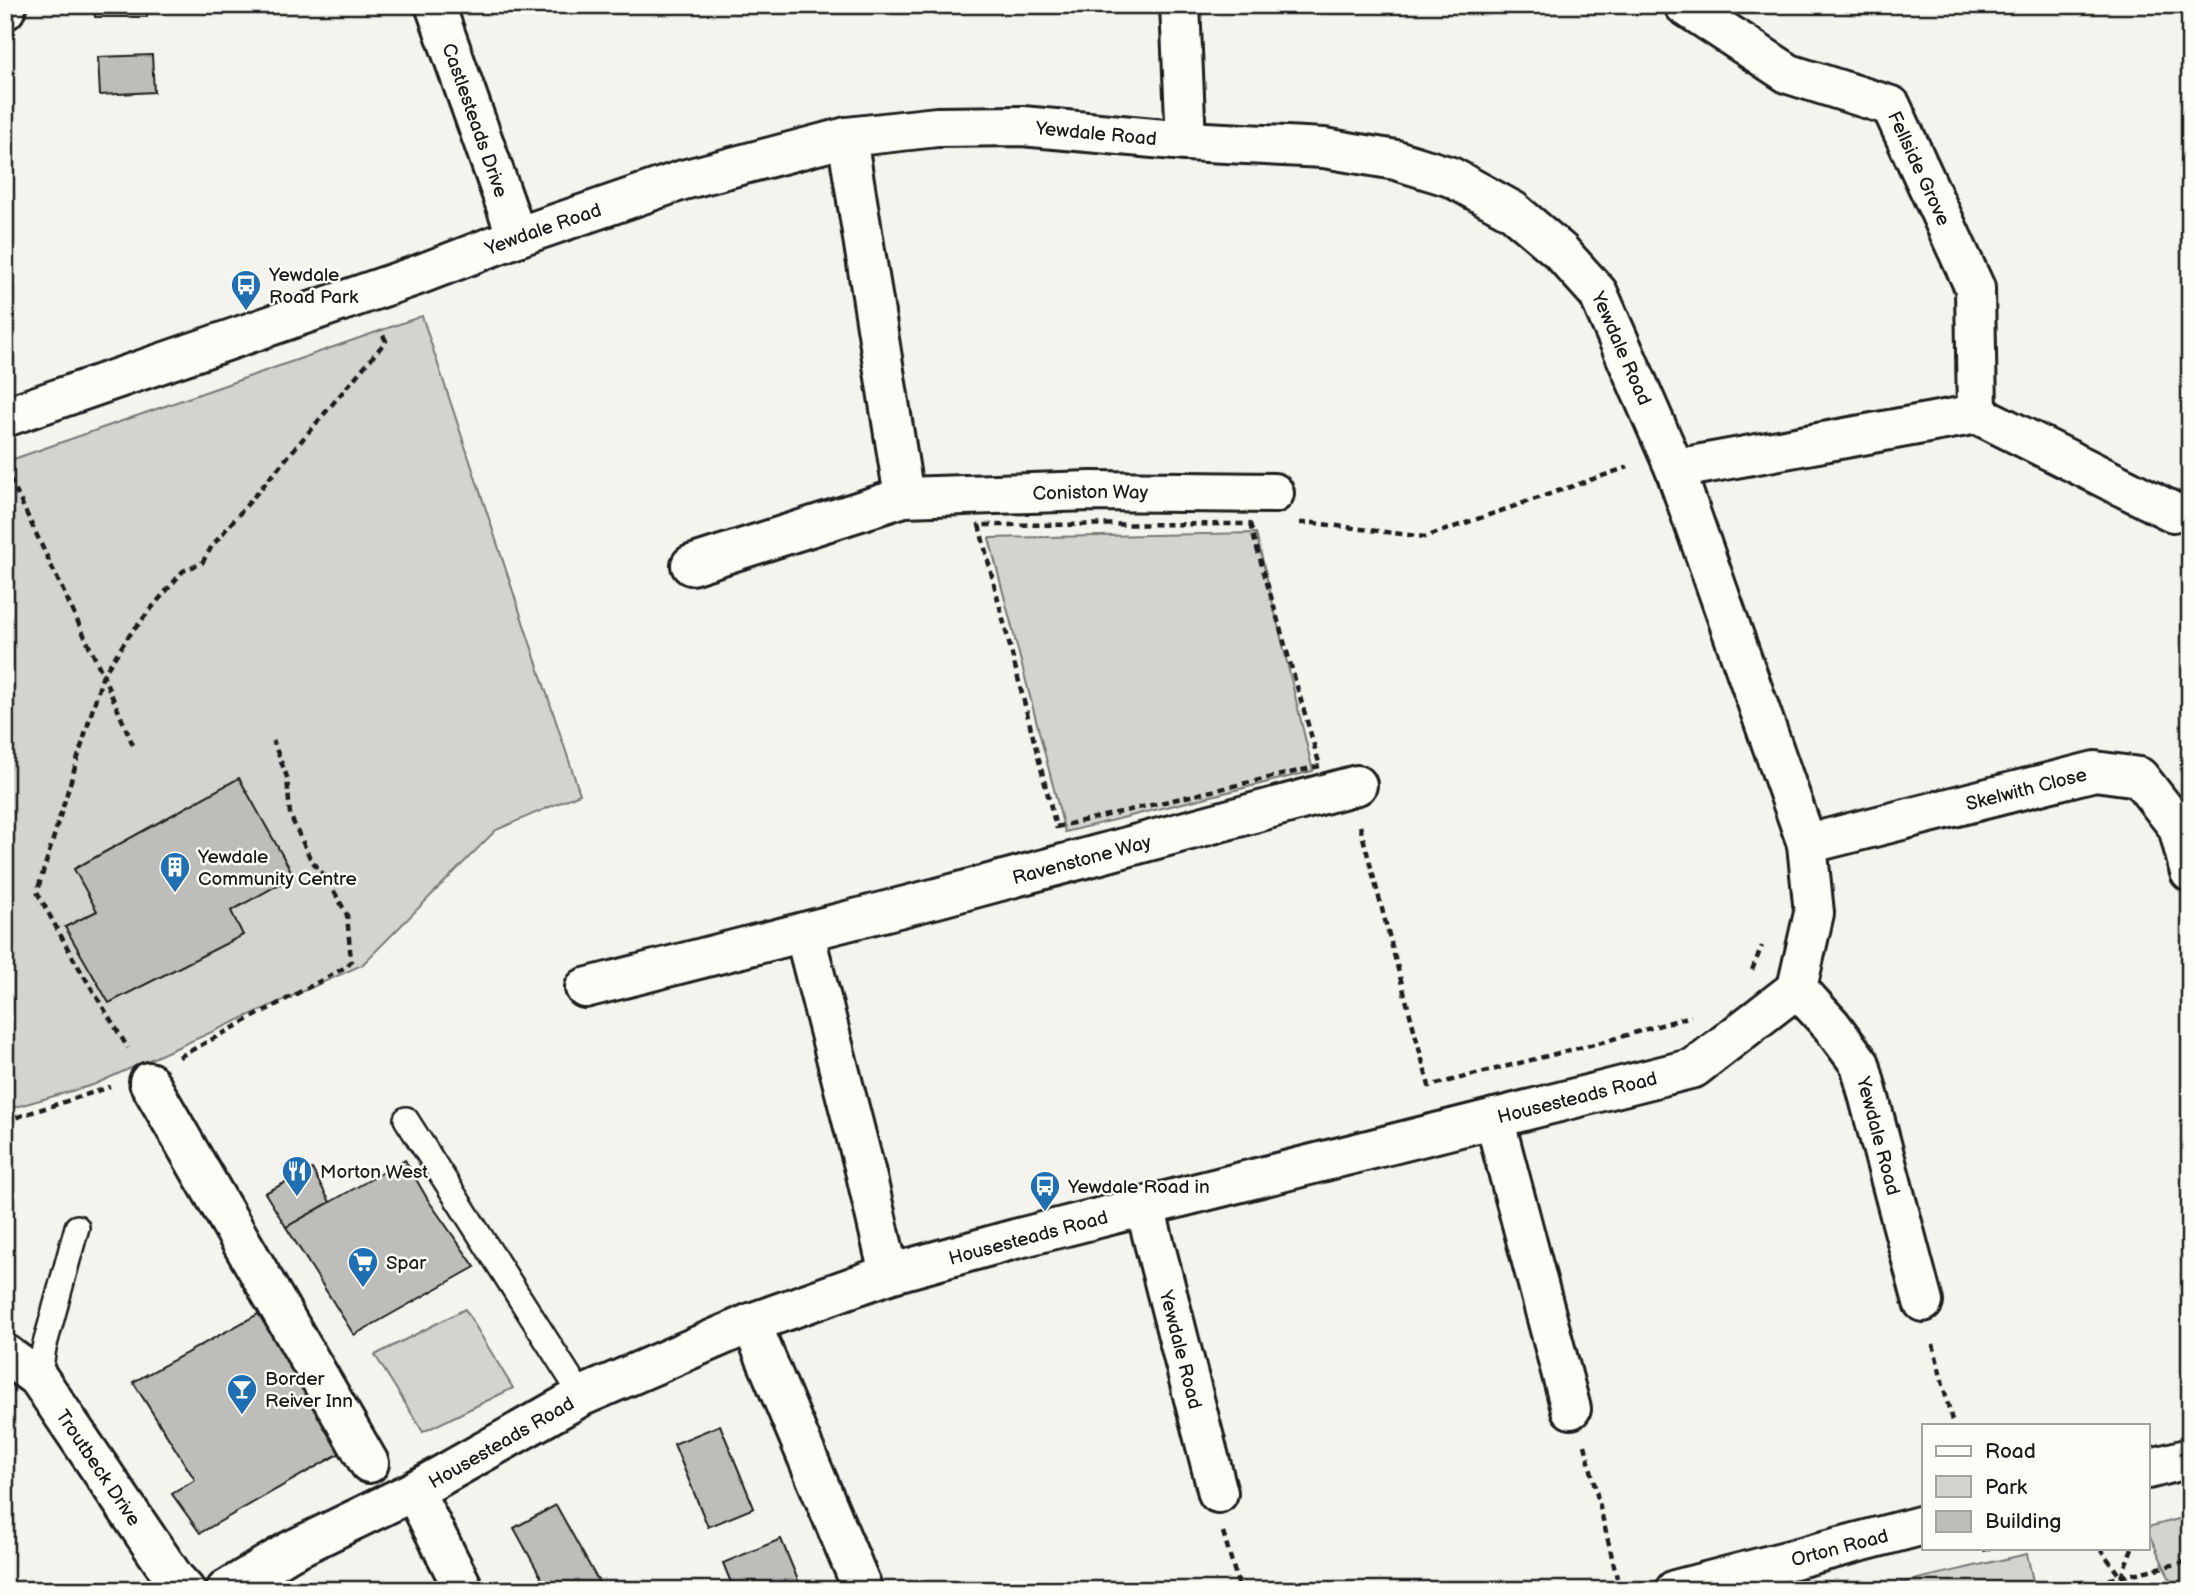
<svg xmlns="http://www.w3.org/2000/svg" width="2195" height="1595" viewBox="0 0 2195 1595" font-family="'Balsamiq Sans',sans-serif">
<style>
.green{fill:#d4d3cf;stroke:#787876;stroke-width:2}
.building{fill:#bebdba;stroke:#1c1c1c;stroke-width:2}
.lines{fill:none;stroke-linecap:round;stroke-linejoin:round}
.lane-casing{stroke:#1c1c1c;stroke-width:28}
.street-casing{stroke:#1c1c1c;stroke-width:44}
.secondary-casing{stroke:#1c1c1c;stroke-width:44}
.path{stroke:#1c1c1c;stroke-width:4.5;stroke-dasharray:7 5;stroke-linecap:butt}
.lane{stroke:#fdfcf7;stroke-width:23}
.street{stroke:#fdfcf7;stroke-width:38}
.secondary{stroke:#fdfcf7;stroke-width:38}
.labels{text-anchor:middle;stroke-width:5;stroke-linejoin:round;paint-order:stroke}
.street-label{font-size:19px;fill:#1c1c1c;stroke:#fdfcf7}
.poi-label{font-size:19px;fill:#1c1c1c;stroke:#fdfcf7;text-anchor:start}
</style>
<rect width="100%" height="100%" fill="#f4f3ee"/>
<filter id="ink" filterUnits="userSpaceOnUse"><feTurbulence type="fractalNoise" baseFrequency=".0143" numOctaves="2"/><feDisplacementMap in="SourceGraphic" scale="14" xChannelSelector="R" yChannelSelector="G"/><feConvolveMatrix kernelMatrix="1 2 1 2 8 2 1 2 1" color-interpolation-filters="sRGB"/></filter>
<g filter="url(#ink)">
<g class="green">
<path d="M422,316L580,794L496,830L362,965L93,1085L5,1110V462Z"/>
<path d="M1256,533L1313,771L1065,832L989,538Z"/>
<path d="M465,1309L513,1388L423,1432L375,1355Z"/>
<path d="M2190,1516V1590H2175L2148,1532V1527Z"/>
<path d="M2027,1554L2035,1590H1870Z"/>
</g>
<g class="building">
<path d="M94,5H147V17H95Z"/>
<path d="M152,55L154,92L100,95L98,57Z"/>
<path d="M239,778L294,876L231,911L243,935L109,1003L65,927L97,911L74,869Z"/>
<path d="M405,1160L428,1200L475,1267L354,1335L286,1227Z"/>
<path d="M312,1169L330,1202L286,1227L265,1193Z"/>
<path d="M273,1306L347,1449L200,1533L172,1494L195,1480L133,1382Z"/>
<path d="M720,1425L754,1508L708,1527L674,1444Z"/>
<path d="M556,1505L601,1586L594,1590H548L514,1528Z"/>
<path d="M781,1539L802,1590H734L723,1563Z"/>
</g>
<g class="lines">
<g class="lane-casing">
<g id="lane">
<path d="M406,1119L582,1396"/>
<path d="M39,1379L44,1348L77,1227"/>
</g>
</g>
<g class="street-casing">
<g id="street">
<path id="s1" d="M435,5L517,237"/>
<path d="M1180,5L1186,141"/>
<path id="s2" d="M1684,5L1789,74L1891,106L1975,288L1977,414L2173,512"/>
<path d="M5,10L7,5"/>
<path d="M847,137L904,497"/>
<path id="s3" d="M5,417L418,275L517,237L683,180L847,137L937,127L1022,126L1186,141L1324,148L1396,160L1451,177L1513,211L1560,251L1598,293L1675,469L1807,844L1814,913L1797,988L1694,1068L1015,1239L889,1274L751,1323L582,1396L414,1491L290,1551L226,1590"/>
<path d="M1675,469L1977,414"/>
<path id="s4" d="M691,565L904,497L1091,491L1274,493"/>
<path id="s5" d="M1807,844L2095,771L2139,777L2178,827L2190,872"/>
<path d="M804,932L866,1174L889,1274"/>
<path id="s6" d="M585,988L937,898L1357,785"/>
<path id="s7" d="M1797,988L1831,1025L1860,1064L1923,1302"/>
<path d="M149,1082L369,1463"/>
<path d="M1494,1118L1571,1409"/>
<path id="s8" d="M1145,1207L1218,1493"/>
<path d="M751,1323L861,1585"/>
<path id="s9" d="M5,1354L39,1379L174,1578L185,1590"/>
<path d="M414,1491L464,1590"/>
</g>
</g>
<g class="secondary-casing">
<g id="secondary">
<path d="M2148,1469L2190,1458"/>
<path id="s10" d="M1675,1590L1924,1525"/>
</g>
</g>
<g class="path">
<path d="M5,468L103,675L37,892L73,958L128,1048"/>
<path d="M1300,523H1314L1425,537L1628,467"/>
<path d="M1250,524L1320,766L1056,827L979,525Z"/>
<path d="M133,745L103,675L128,637L155,604L183,571L202,563L212,546L386,341L381,331"/>
<path d="M1360,826L1429,1086L1610,1040L1691,1016"/>
<path d="M1752,970L1762,946"/>
<path d="M179,1057L348,966L351,961L347,915L328,880L311,860L290,815L287,777L273,741"/>
<path d="M5,1121L110,1087"/>
<path d="M1933,1344L1953,1425"/>
<path d="M1585,1445L1617,1578"/>
<path d="M1223,1532L1240,1590"/>
<path d="M2100,1548L2121,1578L2124,1590"/>
<path d="M1983,1550L1990,1548"/>
<path d="M2121,1577L2132,1548"/>
<path d="M2062,1590L2190,1561"/>
</g>
<use href="#lane" class="lane"/>
<use href="#street" class="street"/>
<use href="#secondary" class="secondary"/>
</g>
</g>
<defs>
<g id="bus-pin" transform="scale(1.575)"><path d="M0 17L-7.5 6A9.5 9.5 0 1 1 7.5 6Z" fill="#1f6fb2" stroke="#fdfcf7"/><path d="M-5-6H5V4H4V6H2V4H-2V6H-4V4H-5ZM-3.5-4V0h7V-4ZM-3.5 1.2v1.5H-2V1.2ZM2 1.2v1.5H3.5V1.2Z" fill="#fff"/></g>
<g id="building-pin" transform="scale(1.575)"><path d="M0 17L-7.5 6A9.5 9.5 0 1 1 7.5 6Z" fill="#1f6fb2" stroke="#fdfcf7"/><path d="M-4-6H4V6H1V3H-1V6H-4ZM-2.5-4.3h1.7v1.8h-1.7ZM.8-4.3h1.7v1.8H.8ZM-2.5-1h1.7V.8h-1.7ZM.8-1h1.7V.8H.8Z" fill="#fff"/></g>
<g id="restaurant-pin" transform="scale(1.575)"><path d="M0 17L-7.5 6A9.5 9.5 0 1 1 7.5 6Z" fill="#1f6fb2" stroke="#fdfcf7"/><path d="M-5-6h1v4h1v-4h1v4h1v-4h1v5L-1.5 .5V6h-2V.5L-5-1ZM5-6V6H3V1.5H1.5Q1.5-4 5-6Z" fill="#fff"/></g>
<g id="supermarket-pin" transform="scale(1.575)"><path d="M0 17L-7.5 6A9.5 9.5 0 1 1 7.5 6Z" fill="#1f6fb2" stroke="#fdfcf7"/><path d="M-6-5.5h2.5l.6 2H6L4.5 2H-2.5L-4.4-4H-6ZM-1.5 3.2a1.3 1.3 0 1 0 .1 0ZM3 3.2a1.3 1.3 0 1 0 .1 0Z" fill="#fff"/></g>
<g id="bar-pin" transform="scale(1.575)"><path d="M0 17L-7.5 6A9.5 9.5 0 1 1 7.5 6Z" fill="#1f6fb2" stroke="#fdfcf7"/><path d="M-6-5H6L.8 .8V4.5H3.5V6h-7V4.5H-.8V.8Z" fill="#fff"/></g>
</defs>
<g fill-rule="evenodd">
<use href="#bus-pin" x="246" y="285"/>
<use href="#building-pin" x="175" y="867"/>
<use href="#restaurant-pin" x="297" y="1171"/>
<use href="#bus-pin" x="1045" y="1186"/>
<use href="#supermarket-pin" x="363" y="1262"/>
<use href="#bar-pin" x="242" y="1389"/>
</g>
<g class="labels">
<g class="street-label">
<text dy="7" stroke="none"><textPath href="#s1" startOffset="122">Castlesteads Drive</textPath></text>
<text dy="7" stroke="none"><textPath href="#s3" startOffset="1138">Yewdale Road</textPath></text>
<text dy="7" stroke="none"><textPath href="#s2" startOffset="301">Fellside Grove</textPath></text>
<text dy="7" stroke="none"><textPath href="#s3" startOffset="570">Yewdale Road</textPath></text>
<text dy="7" stroke="none"><textPath href="#s3" startOffset="1746">Yewdale Road</textPath></text>
<text dy="7" stroke="none"><textPath href="#s4" startOffset="410">Coniston Way</textPath></text>
<text dy="7" stroke="none"><textPath href="#s5" startOffset="226">Skelwith Close</textPath></text>
<text dy="7" stroke="none"><textPath href="#s6" startOffset="513">Ravenstone Way</textPath></text>
<text transform="translate(1577 1097) rotate(-14)" y="7">Housesteads Road</text>
<text dy="7" stroke="none"><textPath href="#s7" startOffset="173">Yewdale Road</textPath></text>
<text transform="translate(1028 1237) rotate(-15)" y="7">Housesteads Road</text>
<text dy="7" stroke="none"><textPath href="#s8" startOffset="147">Yewdale Road</textPath></text>
<text transform="translate(501 1442) rotate(-30)" y="7">Housesteads Road</text>
<text dy="7" stroke="none"><textPath href="#s9" startOffset="149">Troutbeck Drive</textPath></text>
<text dy="7" stroke="none"><textPath href="#s10" startOffset="170">Orton Road</textPath></text>
</g>
<g class="poi-label">
<text x="269" y="281">Yewdale<tspan x="269" dy="22">Road Park</tspan></text>
<text x="198" y="863">Yewdale<tspan x="198" dy="22">Community Centre</tspan></text>
<text x="320" y="1178">Morton West</text>
<text x="1068" y="1193">Yewdale Road in</text>
<text x="386" y="1269">Spar</text>
<text x="265" y="1385">Border<tspan x="265" dy="22">Reiver Inn</tspan></text>
</g>
</g>
<rect width="2195" height="1595" fill="none" stroke="#fdfcf7" stroke-width="28"/>
<rect x="14" y="14" width="2167" height="1567" fill="none" stroke="#1c1c1c" stroke-width="2.5" filter="url(#ink)"/>
<rect x="1922" y="1424" width="228" height="126" fill="#fdfcf7" stroke="#a3a29f" stroke-width="2"/>
<rect x="1936" y="1446" width="35" height="10" fill="#fdfcf7" stroke="#a3a29f" stroke-width="2"/>
<text x="1985" y="1458" font-size="21" fill="#1c1c1c">Road</text>
<rect x="1936" y="1476" width="35" height="21" fill="#d4d3cf" stroke="#a3a29f" stroke-width="2"/>
<text x="1985" y="1494" font-size="21" fill="#1c1c1c">Park</text>
<rect x="1936" y="1511" width="35" height="21" fill="#bebdba" stroke="#a3a29f" stroke-width="2"/>
<text x="1985" y="1528" font-size="21" fill="#1c1c1c">Building</text>
</svg>
